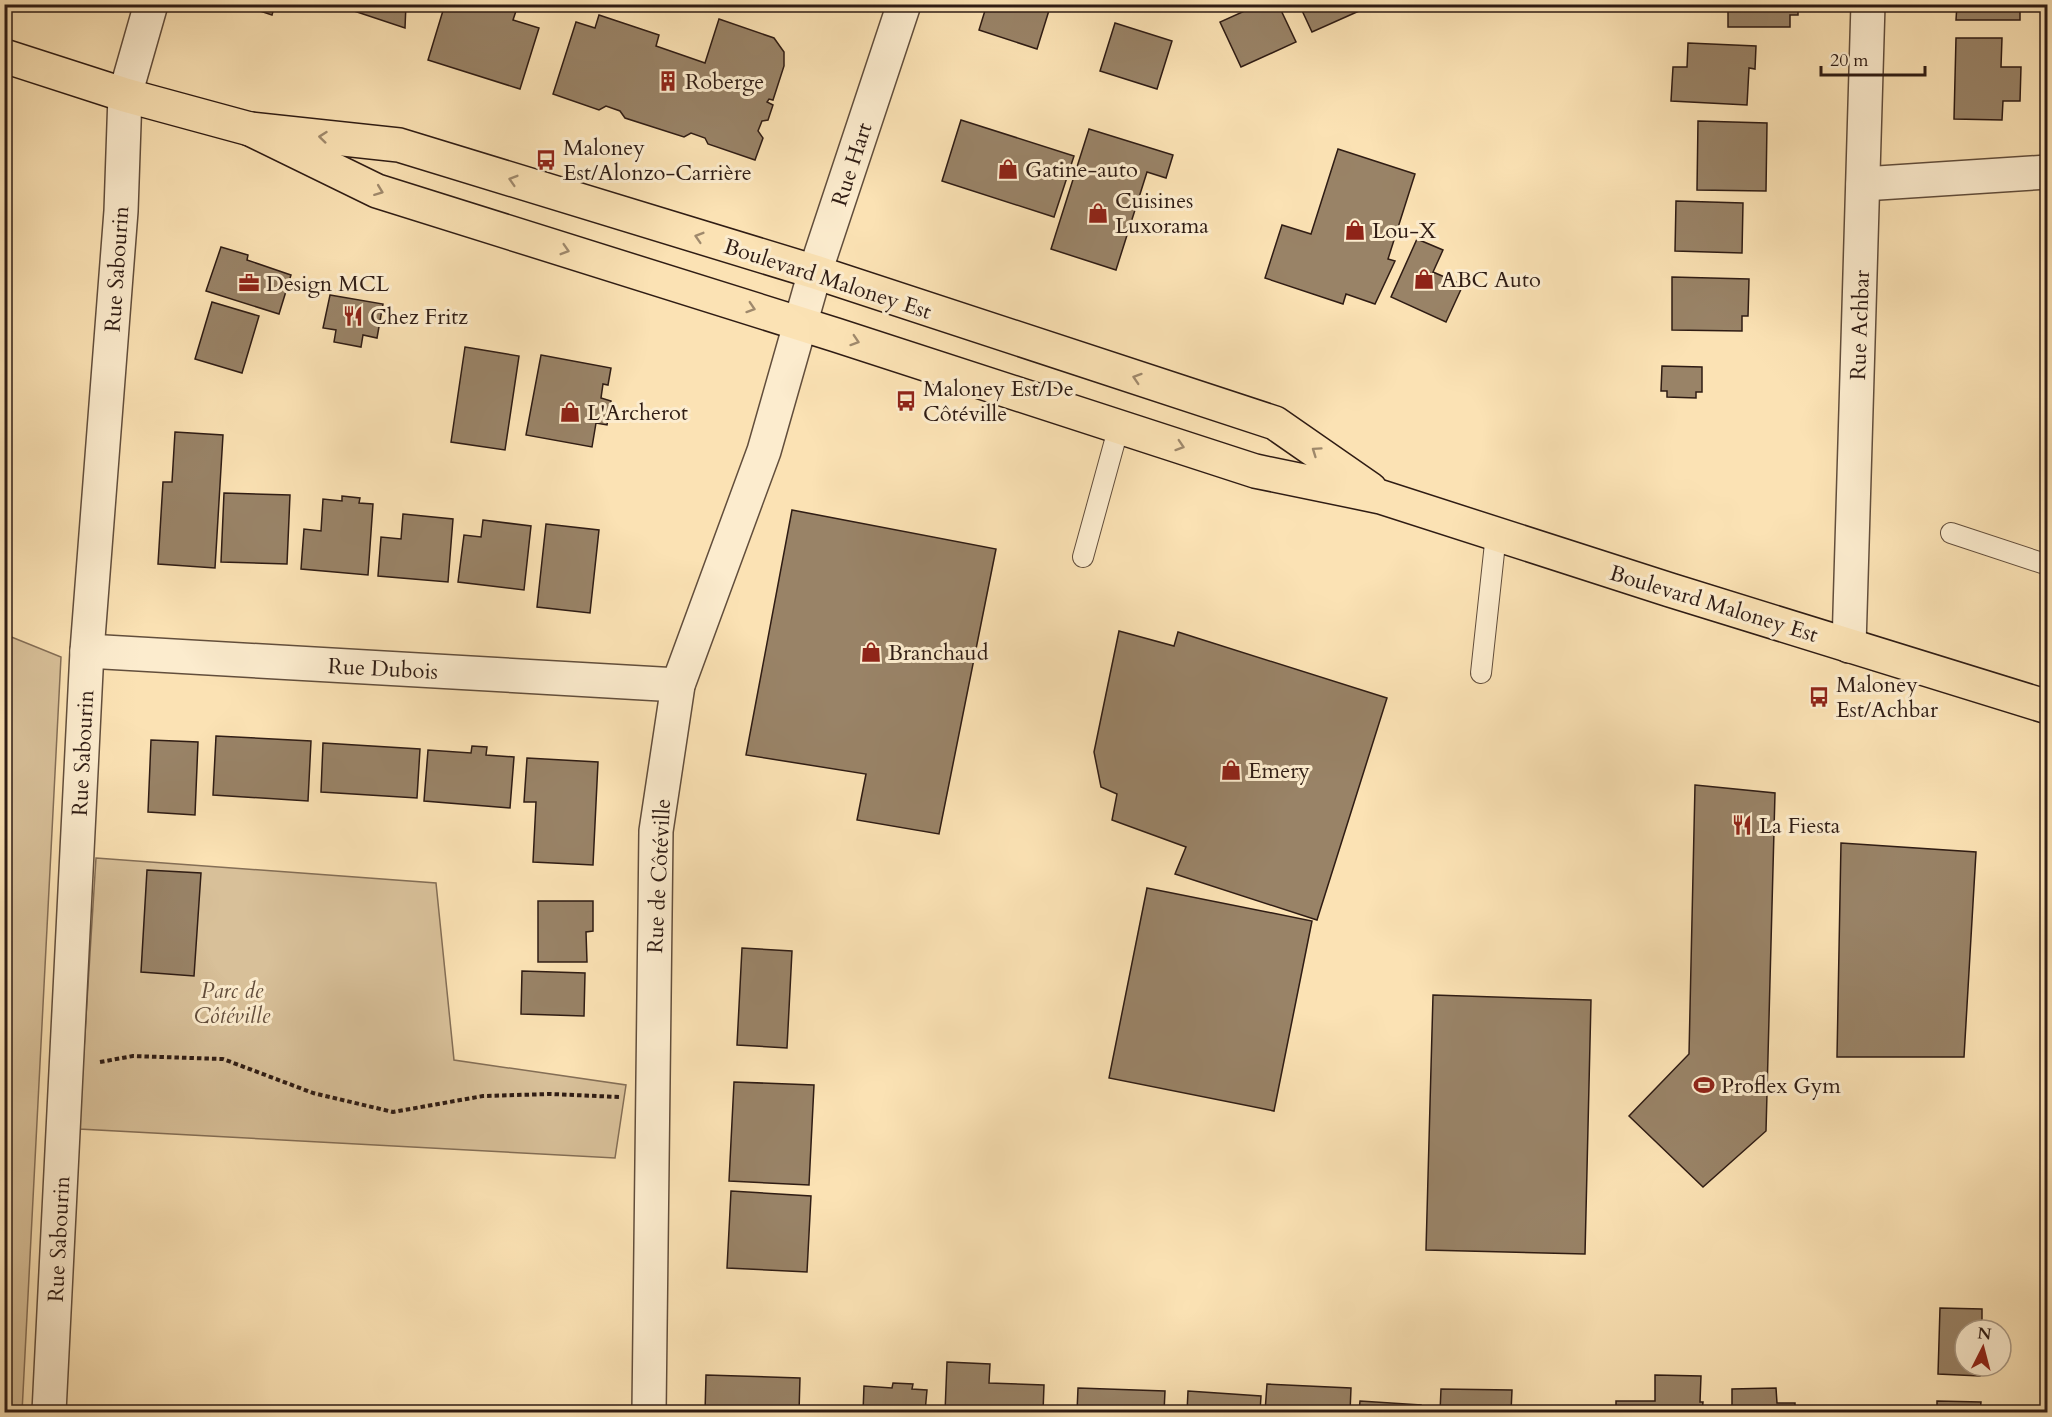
<svg xmlns="http://www.w3.org/2000/svg" width="2052" height="1417" viewBox="0 0 2052 1417" font-family="Cardo,serif">
<style>
.green{fill:#d8c099;stroke:#846e56;stroke-width:1.5}
.building{fill:#998367;stroke:#2f1c14;stroke-width:1.5}
.lines{fill:none;stroke-linecap:round;stroke-linejoin:round}
.service-casing{stroke:#624e3c;stroke-width:22}
.minor-casing{stroke:#624e3c;stroke-width:36}
.tertiary-casing{stroke:#624e3c;stroke-width:36}
.primary-casing{stroke:#2f1c14;stroke-width:36}
.path{stroke:#2f1c14;stroke-width:4;stroke-dasharray:4.5 3;stroke-linecap:butt}
.service{stroke:#fcecce;stroke-width:20}
.minor{stroke:#fcecce;stroke-width:33}
.tertiary{stroke:#fcecce;stroke-width:33}
.primary{stroke:#fbe2b4;stroke-width:33}
.oneway{stroke:#9f896c}
.labels{text-anchor:middle;stroke-width:6;stroke-linejoin:round;paint-order:stroke}
.poi-label{font-size:22px;fill:#2f1c14;stroke:#fcecce;text-anchor:start}
.street-label{font-size:22px;fill:#2f1c14;stroke:#fcecce}
.park-label{font-size:22px;font-style:italic;fill:#624d3c;stroke:#fcecce}
</style>
<rect width="100%" height="100%" fill="#fbe2b4"/>
<filter id="stains"><feTurbulence type="fractalNoise" baseFrequency=".00333" numOctaves="4"/><feColorMatrix values="0 0 0 0 .2 0 0 0 0 .09 0 0 0 0 .02 0 0 0 .5 -.17"/></filter>
<radialGradient id="worn" r=".72"><stop offset=".6" stop-color="#630" stop-opacity="0"/><stop offset="1" stop-color="#630" stop-opacity=".3"/></radialGradient>
<g class="green">
<path d="M4,634L61,657L22,1412H4Z"/>
<path d="M96,858L436,883L454,1060L626,1085L615,1158L79,1129Z"/>
</g>
<g class="building">
<path d="M239,4H275L272,15Z"/>
<path d="M333,4H406L405,28Z"/>
<path d="M445,4H468L475,7V4H495L516,11L513,20L539,28L520,89L428,60Z"/>
<path d="M987,4H1051L1037,49L979,30Z"/>
<path d="M1260,4H1278L1296,42L1241,67L1220,22Z"/>
<path d="M1299,4H1367L1368,7L1312,32Z"/>
<path d="M1728,4H1798V15H1790V27H1728Z"/>
<path d="M1957,4H2020V20H1956Z"/>
<path d="M599,15L659,35L656,46L705,63L719,19L774,38L784,52V66L773,100L769,99L767,102L773,105L768,120L762,121L758,131L763,138L755,160L708,144L705,138L691,133L684,137L625,118L620,111L606,106L599,110L553,94L576,22L595,28Z"/>
<path d="M1115,23L1172,41L1157,89L1100,71Z"/>
<path d="M1956,38H2002L2001,67H2021L2020,101H2003L2002,120L1954,119Z"/>
<path d="M1688,43L1756,46L1755,69L1749,68L1747,105L1671,101L1673,67H1687Z"/>
<path d="M961,120L1074,156L1054,217L942,181Z"/>
<path d="M1698,121L1767,123L1766,191L1697,190Z"/>
<path d="M1089,129L1173,155L1166,178L1147,172L1116,270L1051,249Z"/>
<path d="M1338,149L1415,174L1388,259L1395,261L1375,304L1346,294L1343,304L1265,278L1282,225L1311,234Z"/>
<path d="M1676,201L1743,203L1742,253L1675,251Z"/>
<path d="M1417,239L1443,250L1433,272L1463,285L1446,322L1391,297Z"/>
<path d="M221,247L248,255L247,260L291,275L279,314L206,291Z"/>
<path d="M1672,277L1749,279L1748,316H1742V331L1672,330Z"/>
<path d="M330,295L383,304L377,338L363,335L361,347L334,342L336,330L323,328Z"/>
<path d="M212,302L259,316L242,373L195,359Z"/>
<path d="M465,347L519,356L505,450L451,442Z"/>
<path d="M541,355L611,368L608,385L603,384L601,398L611,401L607,425L596,423L592,447L526,435Z"/>
<path d="M1662,366L1702,367V392H1696V398L1667,397V391H1661Z"/>
<path d="M4,391H9L5,459H4Z"/>
<path d="M175,432L223,435L215,568L158,564L163,482H172Z"/>
<path d="M224,493L290,495L287,564L221,562Z"/>
<path d="M342,496L360,498L359,503L373,504L368,575L301,569L304,529L321,531L323,499L342,501Z"/>
<path d="M4,502H9L8,518H4Z"/>
<path d="M792,510L996,549L939,834L857,820L866,774L746,755Z"/>
<path d="M403,514L453,519L448,582L378,576L381,537L401,539Z"/>
<path d="M483,520L531,526L524,590L458,582L464,535L481,537Z"/>
<path d="M546,524L599,530L590,613L537,607Z"/>
<path d="M1119,631L1174,646L1178,632L1387,698L1317,920L1175,874L1186,847L1112,820L1117,794L1101,787L1094,752Z"/>
<path d="M216,736L311,741L308,801L213,795Z"/>
<path d="M151,740L198,742L195,815L148,812Z"/>
<path d="M323,743L420,749L417,798L321,792Z"/>
<path d="M472,746L487,747L486,755L514,757L510,808L424,801L428,750L471,753Z"/>
<path d="M527,758L598,762L593,865L533,862L536,802H524Z"/>
<path d="M1695,785L1775,793L1766,1131L1703,1187L1629,1116L1689,1054Z"/>
<path d="M1841,843L1976,852L1964,1057H1837Z"/>
<path d="M147,870L201,873L194,976L141,972Z"/>
<path d="M1147,888L1312,921L1274,1111L1109,1078Z"/>
<path d="M538,901H593V931L586,932L587,962H538Z"/>
<path d="M742,948L792,951L787,1048L737,1045Z"/>
<path d="M522,971L585,973L584,1016L521,1014Z"/>
<path d="M1433,995L1591,1000L1585,1254L1426,1250Z"/>
<path d="M734,1082L814,1085L809,1185L729,1181Z"/>
<path d="M731,1191L811,1196L807,1272L727,1268Z"/>
<path d="M1940,1308L1982,1309V1330H1965V1366H1980V1376L1938,1374Z"/>
<path d="M947,1362L990,1364L989,1383L1044,1385L1043,1412H945Z"/>
<path d="M706,1375L800,1378L799,1412H705Z"/>
<path d="M1655,1375L1701,1376L1700,1402H1703L1702,1412H1616V1401H1655Z"/>
<path d="M893,1383L913,1384L912,1389L927,1390L925,1412H863L864,1386L892,1388Z"/>
<path d="M1267,1384L1351,1388L1350,1412H1265Z"/>
<path d="M1078,1388L1165,1391L1164,1412H1077Z"/>
<path d="M1776,1388L1777,1403H1795V1412H1732V1389Z"/>
<path d="M1441,1389L1512,1390L1511,1412H1440Z"/>
<path d="M1188,1391L1261,1396L1260,1412H1187Z"/>
<path d="M1360,1401L1421,1405V1412H1359Z"/>
<path d="M1937,1401L1981,1402L1980,1412H1937Z"/>
</g>
<g class="lines">
<g class="service-casing">
<g id="service">
<path d="M1951,533L2048,565"/>
<path d="M1083,557L1119,426"/>
<path d="M1481,673L1496,534"/>
</g>
</g>
<g class="minor-casing">
<g id="minor">
<path d="M1863,184L2048,172"/>
<path d="M815,272L904,4"/>
<path d="M1849,646L1868,4"/>
<path d="M87,651L678,685"/>
<path d="M49,1412L87,651L121,211L125,95L151,4"/>
</g>
</g>
<g class="tertiary-casing">
<path id="tertiary" d="M649,1412L656,831L678,685L764,451L815,272"/>
</g>
<g class="primary-casing">
<g id="primary">
<path d="M4,56L125,95L250,129L399,145L815,272L1275,423L1370,489"/>
<path d="M250,129L377,191L836,335L1255,471L1381,497L1670,590L2048,707"/>
</g>
</g>
<path class="path" d="M100,1062L133,1056L223,1059L313,1093L393,1112L483,1096L551,1094L619,1097"/>
<use href="#service" class="service"/>
<use href="#minor" class="minor"/>
<use href="#tertiary" class="tertiary"/>
<use href="#primary" class="primary"/>
</g>
<defs><path id="oneway-chevron" d="M-2-3.5L2.5 0L-2 3.5" fill="none" stroke-width="1.6" stroke-linecap="round" stroke-linejoin="round" transform="scale(1.5)"/></defs>
<g class="oneway">
<use href="#oneway-chevron" transform="translate(323 137) rotate(-174)"/>
<use href="#oneway-chevron" transform="translate(513 180) rotate(-163)"/>
<use href="#oneway-chevron" transform="translate(379 191) rotate(21)"/>
<use href="#oneway-chevron" transform="translate(699 237) rotate(-163)"/>
<use href="#oneway-chevron" transform="translate(565 250) rotate(17)"/>
<use href="#oneway-chevron" transform="translate(751 308) rotate(18)"/>
<use href="#oneway-chevron" transform="translate(855 341) rotate(18)"/>
<use href="#oneway-chevron" transform="translate(1137 378) rotate(-162)"/>
<use href="#oneway-chevron" transform="translate(1180 446) rotate(18)"/>
<use href="#oneway-chevron" transform="translate(1316 451) rotate(-145)"/>
</g>
<defs>
<g id="building-bare" transform="scale(1.62)"><path d="M-4-6H4V6H1V3H-1V6H-4ZM-2.5-4.3h1.7v1.8h-1.7ZM.8-4.3h1.7v1.8H.8ZM-2.5-1h1.7V.8h-1.7ZM.8-1h1.7V.8H.8Z" fill="#8f2418" stroke="#fcecce" stroke-width="2.5" paint-order="stroke"/></g>
<g id="bus-bare" transform="scale(1.62)"><path d="M-5-6H5V4H4V6H2V4H-2V6H-4V4H-5ZM-3.5-4V0h7V-4ZM-3.5 1.2v1.5H-2V1.2ZM2 1.2v1.5H3.5V1.2Z" fill="#8f2418" stroke="#fcecce" stroke-width="2.5" paint-order="stroke"/></g>
<g id="shop-bare" transform="scale(1.62)"><path d="M-5-2.5h2.3a2.7 3.5 0 0 1 5.4 0H5L5.5 6h-11ZM-1.5-2.5h3a1.5 2.3 0 0 0-3 0Z" fill="#8f2418" stroke="#fcecce" stroke-width="2.5" paint-order="stroke"/></g>
<g id="office-bare" transform="scale(1.62)"><path d="M-6-3h4V-5.5h4V-3h4V5H-6ZM-1-4.5V-3h2v-1.5ZM-6 0V1H6V0Z" fill="#8f2418" stroke="#fcecce" stroke-width="2.5" paint-order="stroke"/></g>
<g id="restaurant-bare" transform="scale(1.62)"><path d="M-5-6h1v4h1v-4h1v4h1v-4h1v5L-1.5 .5V6h-2V.5L-5-1ZM5-6V6H3V1.5H1.5Q1.5-4 5-6Z" fill="#8f2418" stroke="#fcecce" stroke-width="2.5" paint-order="stroke"/></g>
<g id="stadium-bare" transform="scale(1.62)"><path d="M0-5a6.5 5 0 1 0 0 10a6.5 5 0 1 0 0-10ZM-3.5-1.8h7v3.6h-7Z" fill="#8f2418" stroke="#fcecce" stroke-width="2.5" paint-order="stroke"/></g>
</defs>
<g fill-rule="evenodd">
<use href="#building-bare" x="668" y="81"/>
<use href="#bus-bare" x="546" y="160"/>
<use href="#shop-bare" x="1008" y="169"/>
<use href="#shop-bare" x="1098" y="213"/>
<use href="#shop-bare" x="1355" y="230"/>
<use href="#shop-bare" x="1424" y="279"/>
<use href="#office-bare" x="249" y="283"/>
<use href="#restaurant-bare" x="353" y="316"/>
<use href="#bus-bare" x="906" y="401"/>
<use href="#shop-bare" x="570" y="412"/>
<use href="#shop-bare" x="871" y="652"/>
<use href="#bus-bare" x="1819" y="697"/>
<use href="#shop-bare" x="1231" y="770"/>
<use href="#restaurant-bare" x="1742" y="825"/>
<use href="#stadium-bare" x="1704" y="1085"/>
</g>
<g class="labels">
<g class="poi-label">
<text x="685" y="89">Roberge</text>
<text x="563" y="155">Maloney<tspan x="563" dy="25">Est/Alonzo-Carrière</tspan></text>
<text x="1025" y="177">Gatine-auto</text>
<text x="1115" y="208">Cuisines<tspan x="1115" dy="25">Luxorama</tspan></text>
<text x="1372" y="238">Lou-X</text>
<text x="1441" y="287">ABC Auto</text>
<text x="266" y="291">Design MCL</text>
<text x="370" y="324">Chez Fritz</text>
<text x="923" y="396">Maloney Est/De<tspan x="923" dy="25">Côtéville</tspan></text>
<text x="587" y="420">L'Archerot</text>
<text x="888" y="660">Branchaud</text>
<text x="1836" y="692">Maloney<tspan x="1836" dy="25">Est/Achbar</tspan></text>
<text x="1248" y="778">Emery</text>
<text x="1759" y="833">La Fiesta</text>
<text x="1721" y="1093">Proflex Gym</text>
</g>
<g class="street-label">
<text transform="translate(851 164) rotate(-72)" y="8">Rue Hart</text>
<text transform="translate(116 269) rotate(-86)" y="8">Rue Sabourin</text>
<text transform="translate(828 278) rotate(18)" y="8">Boulevard Maloney Est</text>
<text transform="translate(1859 325) rotate(-88)" y="8">Rue Achbar</text>
<text transform="translate(1714 603) rotate(17)" y="8">Boulevard Maloney Est</text>
<text transform="translate(383 668) rotate(3)" y="8">Rue Dubois</text>
<text transform="translate(82 753) rotate(-87)" y="8">Rue Sabourin</text>
<text transform="translate(658 876) rotate(-87)" y="8">Rue de Côtéville</text>
<text transform="translate(58 1239) rotate(-87)" y="8">Rue Sabourin</text>
</g>
<g class="park-label">
<text x="232" y="998">Parc de<tspan x="232" dy="25">Côtéville</tspan></text>
</g>
</g>
<rect width="2052" height="1417" fill="none" stroke="#fbe2b4" stroke-width="24"/>
<rect x="6" y="6" width="2040" height="1405" fill="none" stroke="#2f1c14" stroke-width="3"/>
<rect x="12" y="12" width="2028" height="1393" fill="none" stroke="#2f1c14" stroke-width="1.5"/>
<g transform="translate(1983 1348) rotate(6)"><circle r="28" fill="#fcecce" stroke="#aa9984" stroke-width="1.5"/>
<path d="M0-4.5L10 22L0 15L-10 22Z" fill="#8f2418"/>
<text y="-9" font-size="16" font-weight="bold" text-anchor="middle" fill="#2f1c14">N</text>
</g>
<path d="M1821 66v9h104v-9" fill="none" stroke="#2f1c14" stroke-width="3"/>
<text x="1830" y="66" font-size="18" fill="#2f1c14" stroke="#fcecce" stroke-width="4.5" paint-order="stroke">20 m</text>
<rect width="100%" height="100%" filter="url(#stains)"/>
<rect width="100%" height="100%" fill="url(#worn)"/>
</svg>
